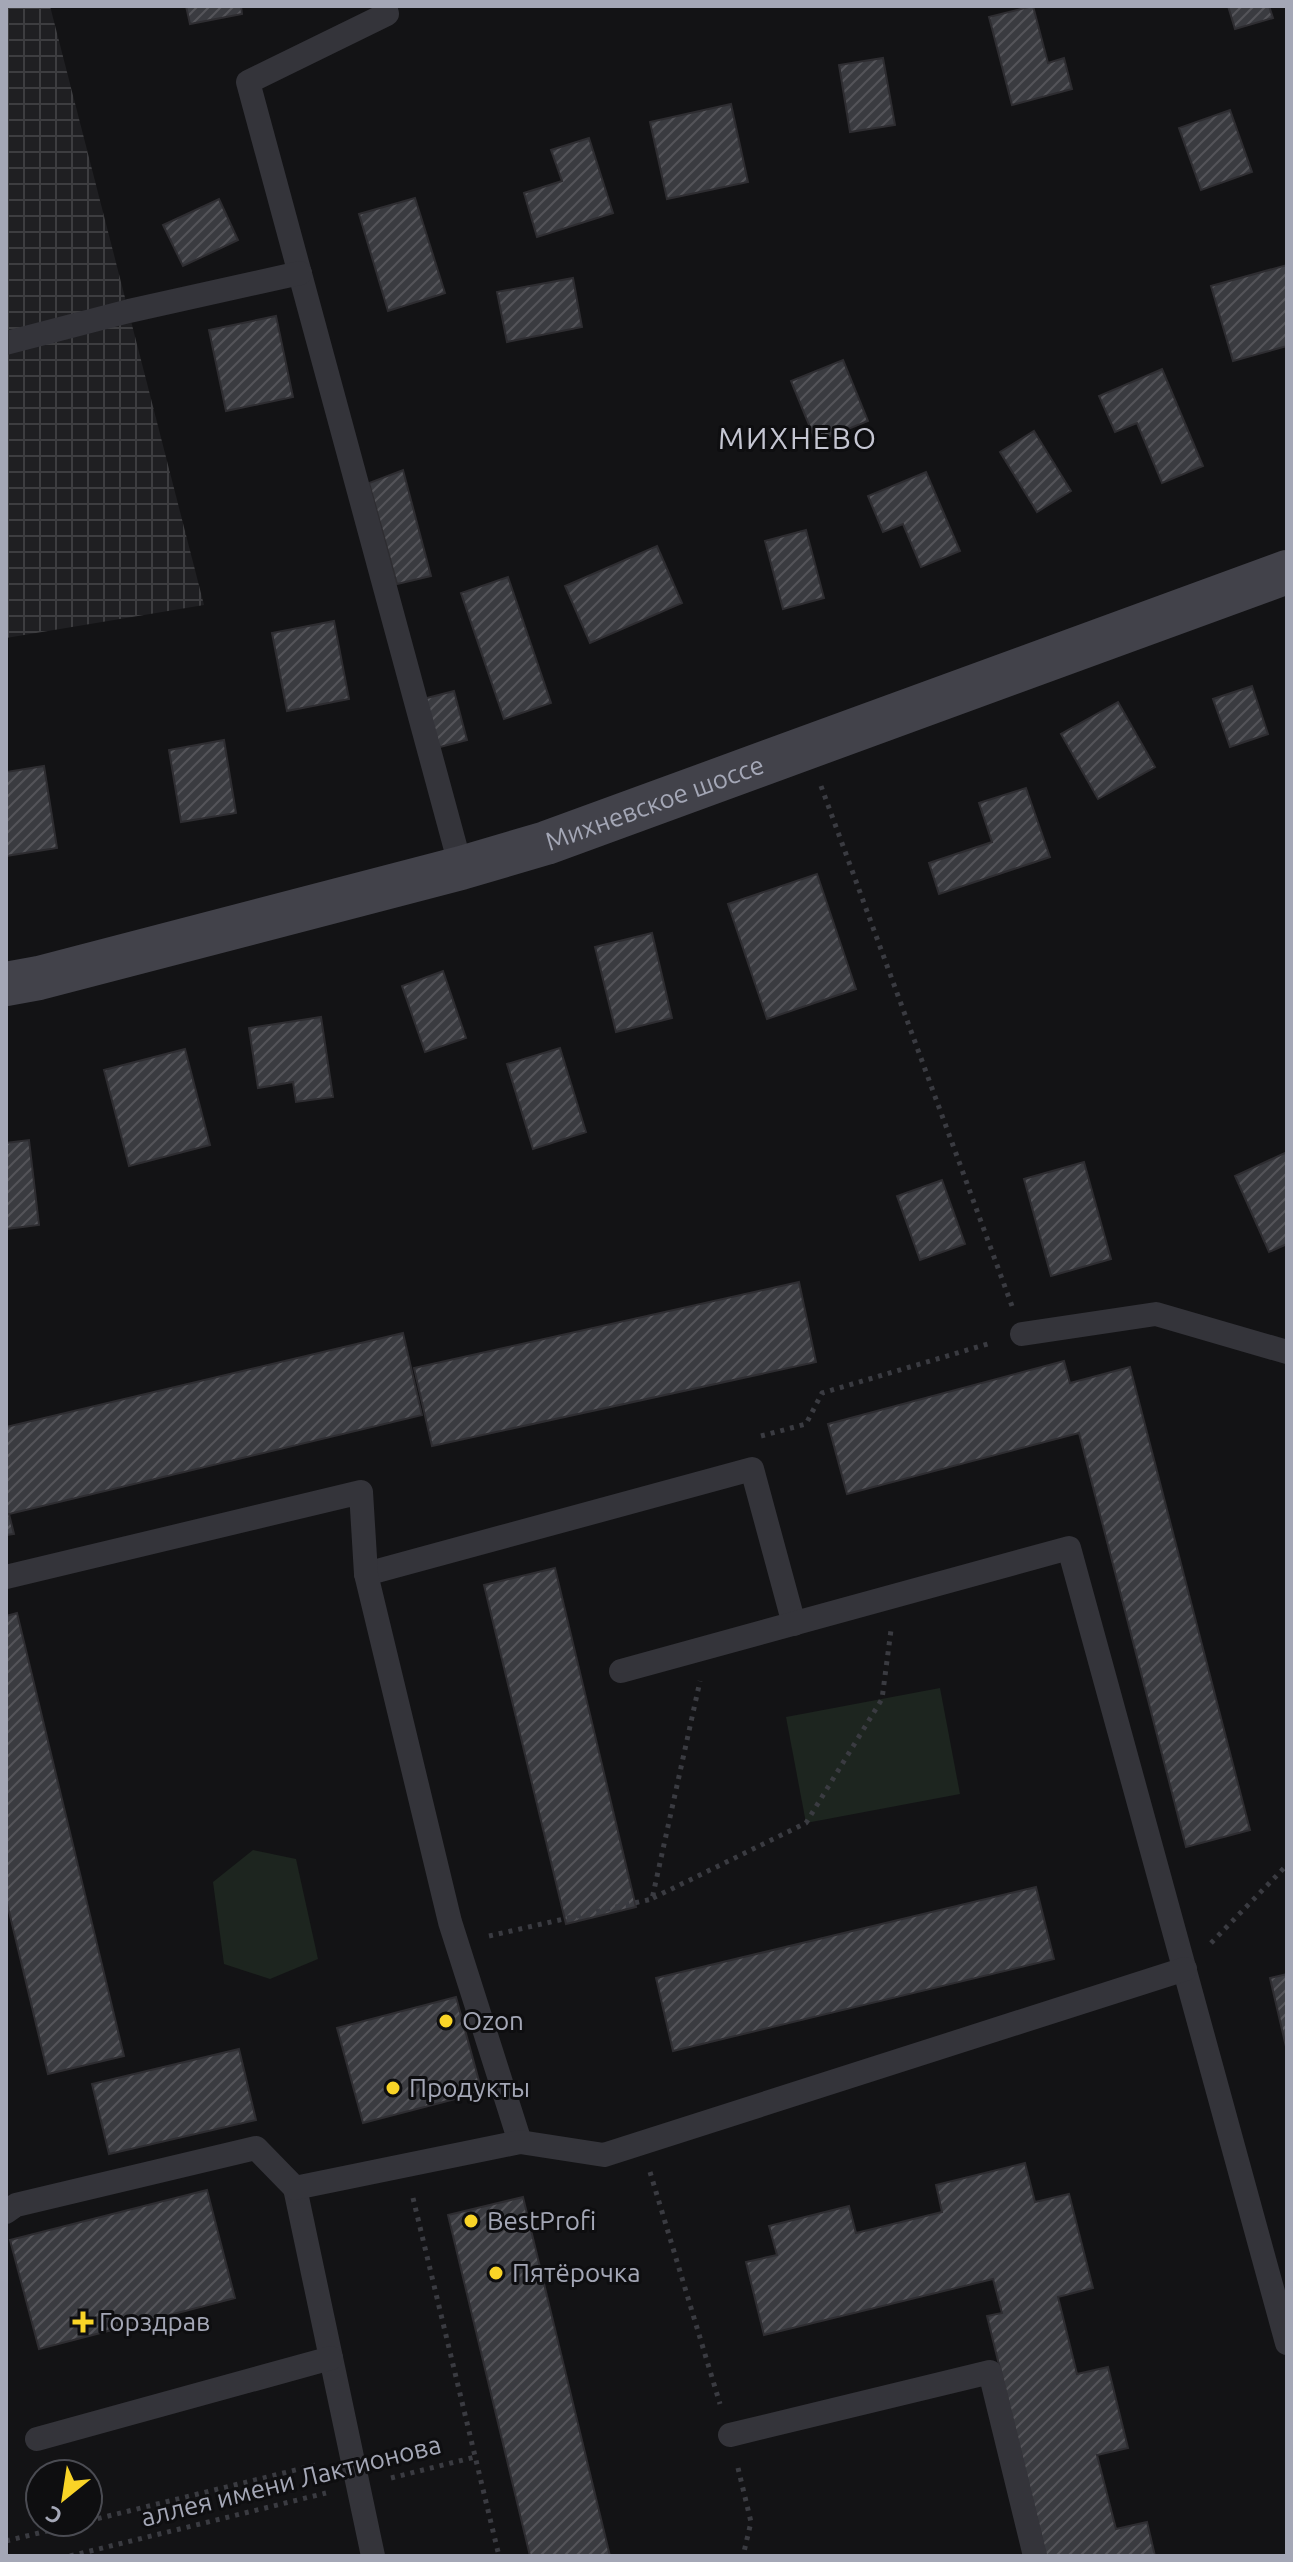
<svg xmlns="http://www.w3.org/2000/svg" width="1293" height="2562" viewBox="0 0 1293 2562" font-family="Ubuntu,sans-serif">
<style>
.industrial{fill:url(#industrial-grid)}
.green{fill:#1d251f}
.building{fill:url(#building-hatch);stroke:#2e2d31;stroke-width:2}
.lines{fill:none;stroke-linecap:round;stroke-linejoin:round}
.path{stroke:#3a3b41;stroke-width:5;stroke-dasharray:4 6;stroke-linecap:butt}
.lane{stroke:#34343a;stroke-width:24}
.secondary{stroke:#42424a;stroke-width:44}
.poi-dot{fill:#f9d427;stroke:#0e0e10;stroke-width:3}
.labels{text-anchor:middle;stroke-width:6;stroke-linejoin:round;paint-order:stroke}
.street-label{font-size:26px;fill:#a4a7b6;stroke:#0e0e10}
.poi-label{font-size:26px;fill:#a4a7b6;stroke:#0e0e10;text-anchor:start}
.quarter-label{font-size:30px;letter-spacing:2px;fill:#c5c6d2;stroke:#0e0e10}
</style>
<defs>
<pattern id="industrial-grid" width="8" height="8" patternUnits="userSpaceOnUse" patternTransform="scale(2)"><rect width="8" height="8" fill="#1f1f22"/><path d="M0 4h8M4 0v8" fill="none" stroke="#3d3d40"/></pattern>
<pattern id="building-hatch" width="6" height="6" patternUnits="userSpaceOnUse" patternTransform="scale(2)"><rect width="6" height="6" fill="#3a3b40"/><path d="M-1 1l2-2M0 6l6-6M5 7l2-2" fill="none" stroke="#545459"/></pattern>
</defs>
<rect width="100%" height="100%" fill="#131315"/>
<path class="industrial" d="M6,6H50L204,605L6,638Z"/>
<g class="green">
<path d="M940,1688L960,1794L806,1823L786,1717Z"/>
<path d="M253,1850L296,1859L318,1959L270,1979L224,1964L213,1882Z"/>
</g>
<g class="building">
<path d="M186,6H241L242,14L190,24Z"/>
<path d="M1033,6L1048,63L1064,58L1072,89L1012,105L989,17Z"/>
<path d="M1228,6H1269L1273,18L1235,29Z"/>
<path d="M883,58L895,125L850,132L839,65Z"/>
<path d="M731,104L748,182L667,199L650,122Z"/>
<path d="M1230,110L1252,172L1201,190L1179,128Z"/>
<path d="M589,138L613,213L537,237L524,193L562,181L551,150Z"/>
<path d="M415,198L445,293L388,311L359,214Z"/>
<path d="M219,199L238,240L183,266L163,225Z"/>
<path d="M1287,265V346L1233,361L1211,286Z"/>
<path d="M573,278L582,327L507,342L497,292Z"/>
<path d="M276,316L293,397L226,411L209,330Z"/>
<path d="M843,360L868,421L816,442L791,381Z"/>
<path d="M1162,369L1203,466L1162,483L1137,423L1115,432L1099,396Z"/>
<path d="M1034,431L1071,491L1037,512L1000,452Z"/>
<path d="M403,470L431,576L397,584L369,483Z"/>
<path d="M926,472L960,551L921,567L903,524L883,532L868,496Z"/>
<path d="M806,530L824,598L783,609L765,541Z"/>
<path d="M657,546L682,603L590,643L565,586Z"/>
<path d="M508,577L551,703L504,719L461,593Z"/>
<path d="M334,621L349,699L287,711L272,633Z"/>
<path d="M1252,686L1268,734L1230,747L1213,699Z"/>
<path d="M454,691L467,740L436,748L423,699Z"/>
<path d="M1118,702L1155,767L1098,799L1061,734Z"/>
<path d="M224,740L236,813L181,822L169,750Z"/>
<path d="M44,766L57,848L6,856V772Z"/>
<path d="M1026,788L1050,857L939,894L929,863L992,842L979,803Z"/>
<path d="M817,874L856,989L767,1019L728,904Z"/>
<path d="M652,933L672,1018L616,1032L595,947Z"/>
<path d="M443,971L466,1038L425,1052L402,986Z"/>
<path d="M321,1017L333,1097L296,1102L293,1082L258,1088L249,1028Z"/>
<path d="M560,1048L586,1132L533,1149L507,1064Z"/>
<path d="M185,1049L210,1145L129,1166L104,1070Z"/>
<path d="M29,1140L39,1225L6,1229V1143Z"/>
<path d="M1287,1152V1244L1269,1252L1235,1176Z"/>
<path d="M1084,1162L1111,1259L1051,1276L1024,1179Z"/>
<path d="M942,1180L965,1244L920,1260L897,1196Z"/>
<path d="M799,1282L816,1362L432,1446L414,1368Z"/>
<path d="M403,1333L422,1415L9,1514L14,1534L6,1535V1427Z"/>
<path d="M1064,1361L1070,1383L1130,1367L1250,1830L1186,1847L1079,1433L847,1494L828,1424Z"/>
<path d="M555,1568L636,1907L566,1924L484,1585Z"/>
<path d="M17,1613L124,2056L48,2074L6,1899V1616Z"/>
<path d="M1036,1887L1054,1959L673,2051L656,1978Z"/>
<path d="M1287,1974V2051L1270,1978Z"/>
<path d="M456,1997L482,2092L363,2123L337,2028Z"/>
<path d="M239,2049L256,2120L109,2154L92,2084Z"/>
<path d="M1025,2163L1035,2202L1069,2194L1093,2288L1058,2297L1077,2374L1108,2367L1128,2448L1097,2455L1116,2529L1147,2522L1155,2556H1046L987,2316L1002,2313L993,2279L764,2335L746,2262L777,2255L769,2226L849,2206L856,2233L942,2212L936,2185Z"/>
<path d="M207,2190L235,2298L39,2349L10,2240Z"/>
<path d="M523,2197L610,2556H530L448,2215Z"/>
</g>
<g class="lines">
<g class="path">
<path d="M821,786L1012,1306"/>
<path d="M761,1436L806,1424L822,1393L991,1343"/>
<path d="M653,1898L806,1823L882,1699L891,1630"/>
<path d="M489,1936L652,1899L700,1681"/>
<path d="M1211,1943L1287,1865"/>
<path d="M650,2172L720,2404"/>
<path d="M413,2198L499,2556"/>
<path d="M738,2468L751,2522L743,2556"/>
<path d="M391,2478L475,2457"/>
<path d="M88,2521L320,2464"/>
<path d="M6,2541L84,2522"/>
<path d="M70,2556L326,2493"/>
</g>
<g class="lane">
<path d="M385,6L387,14L248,82L461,868"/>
<path d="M6,343L129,311L300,273"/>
<path d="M1022,1334L1156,1314L1287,1352"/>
<path d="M366,1574L752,1469L794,1624"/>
<path d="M6,1577L361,1492L366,1574L450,1922L520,2142"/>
<path d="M621,1671L1069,1548L1287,2343"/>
<path d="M295,2188L373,2556"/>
<path d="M6,2212L16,2205L256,2148L295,2188L520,2142L604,2155L1185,1969"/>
<path d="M730,2435L990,2372L1035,2556"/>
<path d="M37,2439L331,2358"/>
</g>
<path class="secondary" id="s1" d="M6,984L39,978L461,868L546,843L1287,572"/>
</g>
<g class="poi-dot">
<circle cx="446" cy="2021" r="8"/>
<circle cx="393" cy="2088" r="8"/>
<circle cx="471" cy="2221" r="8"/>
<circle cx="496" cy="2273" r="8"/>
<path d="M79 2310h8v8h8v8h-8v8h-8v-8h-8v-8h8z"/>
</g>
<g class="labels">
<g class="street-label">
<text dy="9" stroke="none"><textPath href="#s1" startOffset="674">Михневское шоссе</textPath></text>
<text transform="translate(291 2481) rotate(-14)" y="9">аллея имени Лактионова</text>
</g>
<g class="poi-label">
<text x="462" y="2030">Ozon</text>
<text x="409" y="2097">Продукты</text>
<text x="487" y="2230">BestProfi</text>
<text x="512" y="2282">Пятёрочка</text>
<text x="99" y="2331">Горздрав</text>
</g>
<g class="quarter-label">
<text x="798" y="449">МИХНЕВО</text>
</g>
</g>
<rect width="1293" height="2562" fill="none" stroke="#a4a7b6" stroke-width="16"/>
<g transform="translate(64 2498) rotate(210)"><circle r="38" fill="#0e0e10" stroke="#4a4b52" stroke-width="2"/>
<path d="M0-6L14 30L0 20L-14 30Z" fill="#f9d427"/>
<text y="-12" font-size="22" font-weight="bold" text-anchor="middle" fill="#a4a7b6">С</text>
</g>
</svg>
